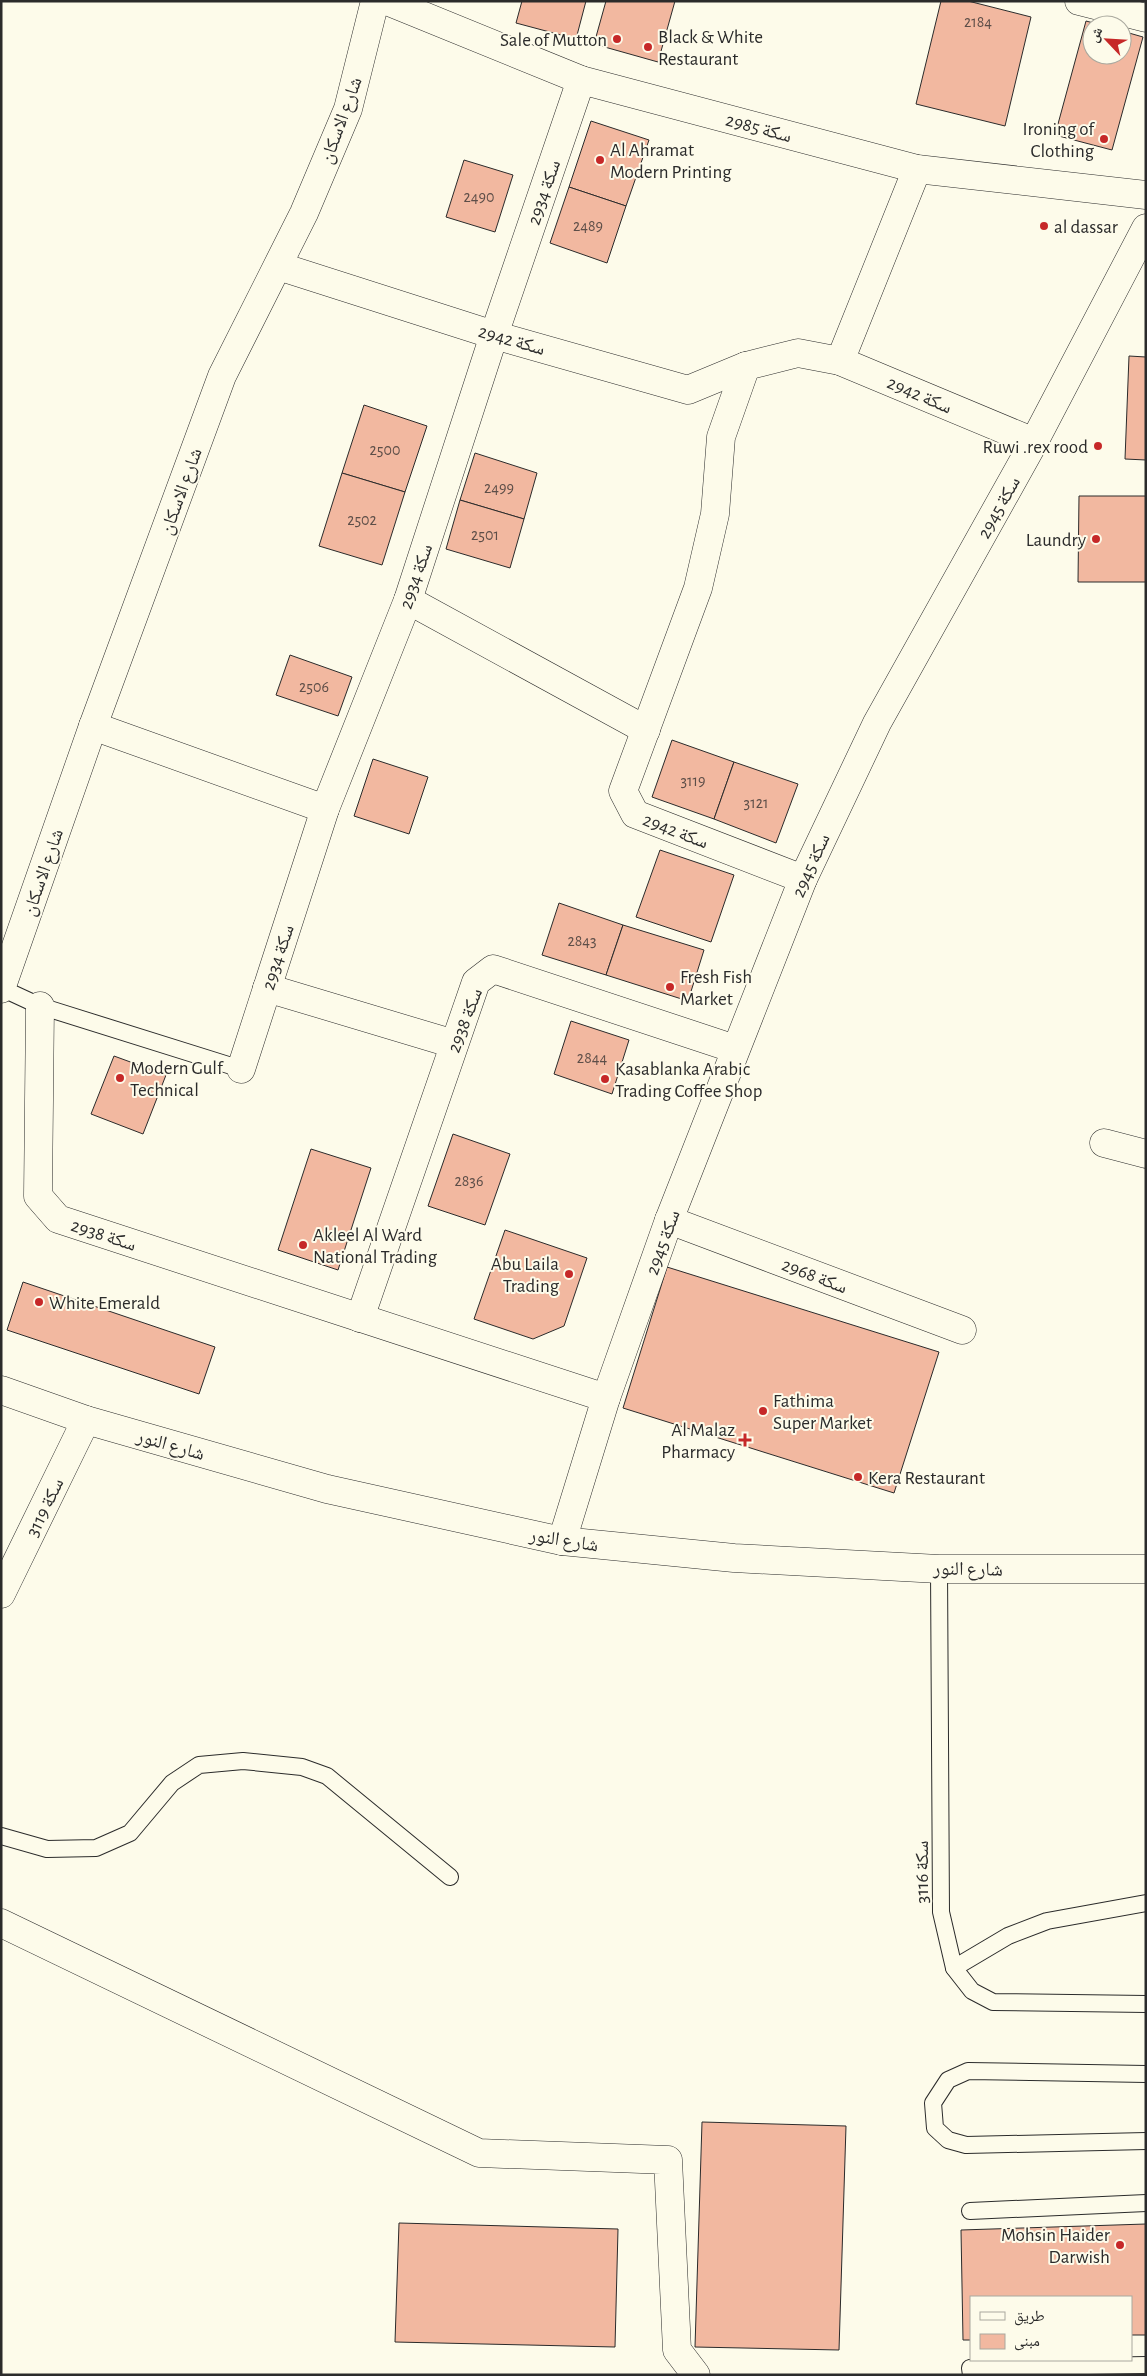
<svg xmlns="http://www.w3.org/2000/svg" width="1147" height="2376" viewBox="0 0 1147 2376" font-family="'Alegreya Sans','Noto Naskh Arabic',sans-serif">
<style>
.building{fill:#f2b8a0;stroke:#2b2b2b}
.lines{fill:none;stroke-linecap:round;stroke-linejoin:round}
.service-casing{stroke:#2b2b2b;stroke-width:18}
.minor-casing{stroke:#2b2b2b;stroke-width:29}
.tertiary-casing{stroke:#2b2b2b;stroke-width:29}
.service{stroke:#fdfbea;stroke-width:16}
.minor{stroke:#fdfbea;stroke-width:28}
.tertiary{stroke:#fdfbea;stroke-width:28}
.poi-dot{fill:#c62828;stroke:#fdfbea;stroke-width:2}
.labels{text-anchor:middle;stroke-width:4;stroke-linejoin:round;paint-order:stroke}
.number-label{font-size:16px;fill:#5d4e48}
.poi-label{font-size:19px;fill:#2b2b2b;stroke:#fdfbea;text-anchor:start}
.street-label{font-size:19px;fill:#2b2b2b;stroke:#fdfbea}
</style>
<rect width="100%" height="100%" fill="#fdfbea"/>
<g class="building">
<path d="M522,1H586L576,39L516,23Z"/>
<path d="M606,1H675L658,62L594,44Z"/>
<path d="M941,1H968L1031,17L1005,126L916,104Z"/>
<path d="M1086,21L1101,25H1092V55H1122V31L1143,37L1112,150L1055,135Z"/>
<path d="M591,121L649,140L626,206L569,187Z"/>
<path d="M464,160L513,175L495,232L446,217Z"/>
<path d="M569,187L626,206L607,263L550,243Z"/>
<path d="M1129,356L1146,357V460L1125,459Z"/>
<path d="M364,405L427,426L405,492L342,473Z"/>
<path d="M475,453L537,473L524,519L460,500Z"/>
<path d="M342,473L405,492L382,565L319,546Z"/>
<path d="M1079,496H1146V582H1078Z"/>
<path d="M460,500L524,519L510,568L446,549Z"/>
<path d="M290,655L352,677L338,716L276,695Z"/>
<path d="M672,740L734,762L714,819L652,797Z"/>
<path d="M373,759L428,777L409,834L354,816Z"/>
<path d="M734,762L798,784L776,843L714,819Z"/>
<path d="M660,850L734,875L711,942L636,917Z"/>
<path d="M559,903L623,925L606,975L542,955Z"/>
<path d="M623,925L704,950L688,1001L606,975Z"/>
<path d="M571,1021L629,1040L612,1094L554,1074Z"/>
<path d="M114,1056L166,1075L143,1134L91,1114Z"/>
<path d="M453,1134L510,1154L485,1225L428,1206Z"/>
<path d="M311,1149L371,1168L338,1270L278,1250Z"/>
<path d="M505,1230L587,1258L564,1326L533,1339L474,1319Z"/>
<path d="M667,1267L939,1352L894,1493L623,1408Z"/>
<path d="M23,1282L215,1347L199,1394L7,1330Z"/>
<path d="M702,2122L846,2126L839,2350L695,2347Z"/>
<path d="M399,2223L618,2229L615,2347L395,2342Z"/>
<path d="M1146,2224V2335H1131V2297H971V2340H963L961,2230Z"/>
</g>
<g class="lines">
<g class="service-casing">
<g id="service">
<path d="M1,988L40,1006L241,1069"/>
<path d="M939,1569L941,1912L954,1968L972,1991L993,2002L1146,2004"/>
<path d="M1,1836L47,1849L96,1848L130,1833L172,1783L199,1765L243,1761L302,1767L327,1776L450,1877"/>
<path d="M954,1968L1008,1936L1047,1921L1146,1903"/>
<path d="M1146,2074L968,2071L948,2080L933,2103L935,2128L948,2140L966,2145L1146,2141"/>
<path d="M970,2211L1146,2203"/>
<path d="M971,2375L970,2368L1146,2365"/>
</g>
</g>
<g class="minor-casing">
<g id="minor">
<path d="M1079,1L1146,18"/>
<path d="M278,266L494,335L688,390L746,366L798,353L840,361L1034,442"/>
<path d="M840,361L917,169"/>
<path d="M746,366L721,437L715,514L698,588L623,791L635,814L803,879"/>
<path d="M408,600L646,730"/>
<path d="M93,726L325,809"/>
<path d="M267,988L454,1044"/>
<path d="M1,989L93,726L222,376L304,213L348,109L375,1"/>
<path d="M40,1006L38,1196L58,1219L606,1398"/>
<path d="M241,1069L325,809L408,600L494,335L581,80"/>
<path d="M1104,1143L1146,1154"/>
<path d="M669,1220L962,1330"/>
<path d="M360,1318L476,982L493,969L735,1049"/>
<path d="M562,1541L606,1398L669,1220L803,879L877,723L1034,442L1146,228"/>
<path d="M1,1923L479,2153L668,2160L677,2350L696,2375"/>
</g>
</g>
<g class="tertiary-casing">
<g id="tertiary">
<path d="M387,1L581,80L917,169L1146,195"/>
<path d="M1,1390L86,1420L327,1489L562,1541L734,1558L939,1569H1146"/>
<path d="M1,1594L86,1420"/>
</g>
</g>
<use href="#service" class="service"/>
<use href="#minor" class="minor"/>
<use href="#tertiary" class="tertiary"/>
</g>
<g class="poi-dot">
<circle cx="617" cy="39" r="5"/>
<circle cx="648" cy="47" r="5"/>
<circle cx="1104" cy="139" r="5"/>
<circle cx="600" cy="160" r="5"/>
<circle cx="1044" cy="226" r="5"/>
<circle cx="1098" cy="446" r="5"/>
<circle cx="1096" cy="539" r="5"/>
<circle cx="670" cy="987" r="5"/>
<circle cx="120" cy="1078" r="5"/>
<circle cx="605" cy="1079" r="5"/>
<circle cx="303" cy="1245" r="5"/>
<circle cx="569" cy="1274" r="5"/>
<circle cx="39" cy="1302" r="5"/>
<circle cx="763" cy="1411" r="5"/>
<path d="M742.5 1432.5h5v5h5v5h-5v5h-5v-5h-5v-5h5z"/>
<circle cx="858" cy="1477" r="5"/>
<circle cx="1120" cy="2245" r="5"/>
</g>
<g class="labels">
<g class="number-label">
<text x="978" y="27">2184</text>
<text x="479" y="202">2490</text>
<text x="588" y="231">2489</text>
<text x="385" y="455">2500</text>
<text x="499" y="493">2499</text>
<text x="362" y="525">2502</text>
<text x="485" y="540">2501</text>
<text x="314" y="692">2506</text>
<text x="693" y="786">3119</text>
<text x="756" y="808">3121</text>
<text x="582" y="946">2843</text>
<text x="592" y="1063">2844</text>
<text x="469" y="1186">2836</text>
</g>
<g class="poi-label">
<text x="658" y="43">Black &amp; White<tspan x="658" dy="22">Restaurant</tspan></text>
<text x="607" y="46" text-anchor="end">Sale of Mutton</text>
<text x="1094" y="135" text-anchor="end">Ironing of<tspan x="1094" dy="22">Clothing</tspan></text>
<text x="610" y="156">Al Ahramat<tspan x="610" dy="22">Modern Printing</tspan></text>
<text x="1054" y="233">al dassar</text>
<text x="1088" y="453" text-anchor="end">Ruwi .rex rood</text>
<text x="1086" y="546" text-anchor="end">Laundry</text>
<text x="680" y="983">Fresh Fish<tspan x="680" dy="22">Market</tspan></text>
<text x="130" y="1074">Modern Gulf<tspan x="130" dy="22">Technical</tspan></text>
<text x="615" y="1075">Kasablanka Arabic<tspan x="615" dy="22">Trading Coffee Shop</tspan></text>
<text x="313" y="1241">Akleel Al Ward<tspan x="313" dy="22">National Trading</tspan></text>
<text x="559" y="1270" text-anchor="end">Abu Laila<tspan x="559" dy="22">Trading</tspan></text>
<text x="49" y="1309">White Emerald</text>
<text x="773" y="1407">Fathima<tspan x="773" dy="22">Super Market</tspan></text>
<text x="735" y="1436" text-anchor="end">Al Malaz<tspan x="735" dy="22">Pharmacy</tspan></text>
<text x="868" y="1484">Kera Restaurant</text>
<text x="1110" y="2241" text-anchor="end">Mohsin Haider<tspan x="1110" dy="22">Darwish</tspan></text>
</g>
<g class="street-label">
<text transform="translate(340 120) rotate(-70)" y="7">شارع الاسكان</text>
<text transform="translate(759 127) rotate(15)" y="7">سكة 2985</text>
<text transform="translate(543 192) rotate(-71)" y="7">سكة 2934</text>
<text transform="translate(512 339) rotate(16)" y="7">سكة 2942</text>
<text transform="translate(920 394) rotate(23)" y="7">سكة 2942</text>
<text transform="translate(180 491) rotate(-70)" y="7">شارع الاسكان</text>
<text transform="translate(998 507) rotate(-61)" y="7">سكة 2945</text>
<text transform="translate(415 576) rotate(-71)" y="7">سكة 2934</text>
<text transform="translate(676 830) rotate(21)" y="7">سكة 2942</text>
<text transform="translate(810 865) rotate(-66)" y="7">سكة 2945</text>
<text transform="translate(42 872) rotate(-71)" y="7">شارع الاسكان</text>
<text transform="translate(277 957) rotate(-72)" y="7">سكة 2934</text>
<text transform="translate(464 1020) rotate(-69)" y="7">سكة 2938</text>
<text transform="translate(104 1234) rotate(18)" y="7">سكة 2938</text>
<text transform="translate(662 1242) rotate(-70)" y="7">سكة 2945</text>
<text transform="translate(815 1275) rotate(21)" y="7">سكة 2968</text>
<text transform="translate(171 1444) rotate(16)" y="7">شارع النور</text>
<text transform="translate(44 1507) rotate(-64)" y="7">سكة 3119</text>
<text transform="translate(564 1539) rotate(9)" y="7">شارع النور</text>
<text transform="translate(968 1568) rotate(1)" y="7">شارع النور</text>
<text transform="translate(921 1872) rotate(-90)" y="7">سكة 3116</text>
</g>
</g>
<rect width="1147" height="2376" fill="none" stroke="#2b2b2b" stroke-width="5"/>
<rect x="970" y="2296" width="162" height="65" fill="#fdfbea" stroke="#a9a89e"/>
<rect x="980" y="2312" width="25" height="8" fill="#fdfbea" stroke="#a9a89e"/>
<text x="1014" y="2321" font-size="15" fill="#2b2b2b">طريق</text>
<rect x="980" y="2334" width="25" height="15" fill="#f2b8a0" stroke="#a9a89e"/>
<text x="1014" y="2346" font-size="15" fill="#2b2b2b">مبنى</text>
<g transform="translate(1107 40) rotate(295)"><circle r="24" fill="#fdfbea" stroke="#a9a89e"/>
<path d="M0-4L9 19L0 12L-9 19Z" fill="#c62828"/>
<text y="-8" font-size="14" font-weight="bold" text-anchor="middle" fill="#2b2b2b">ش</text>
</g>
</svg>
